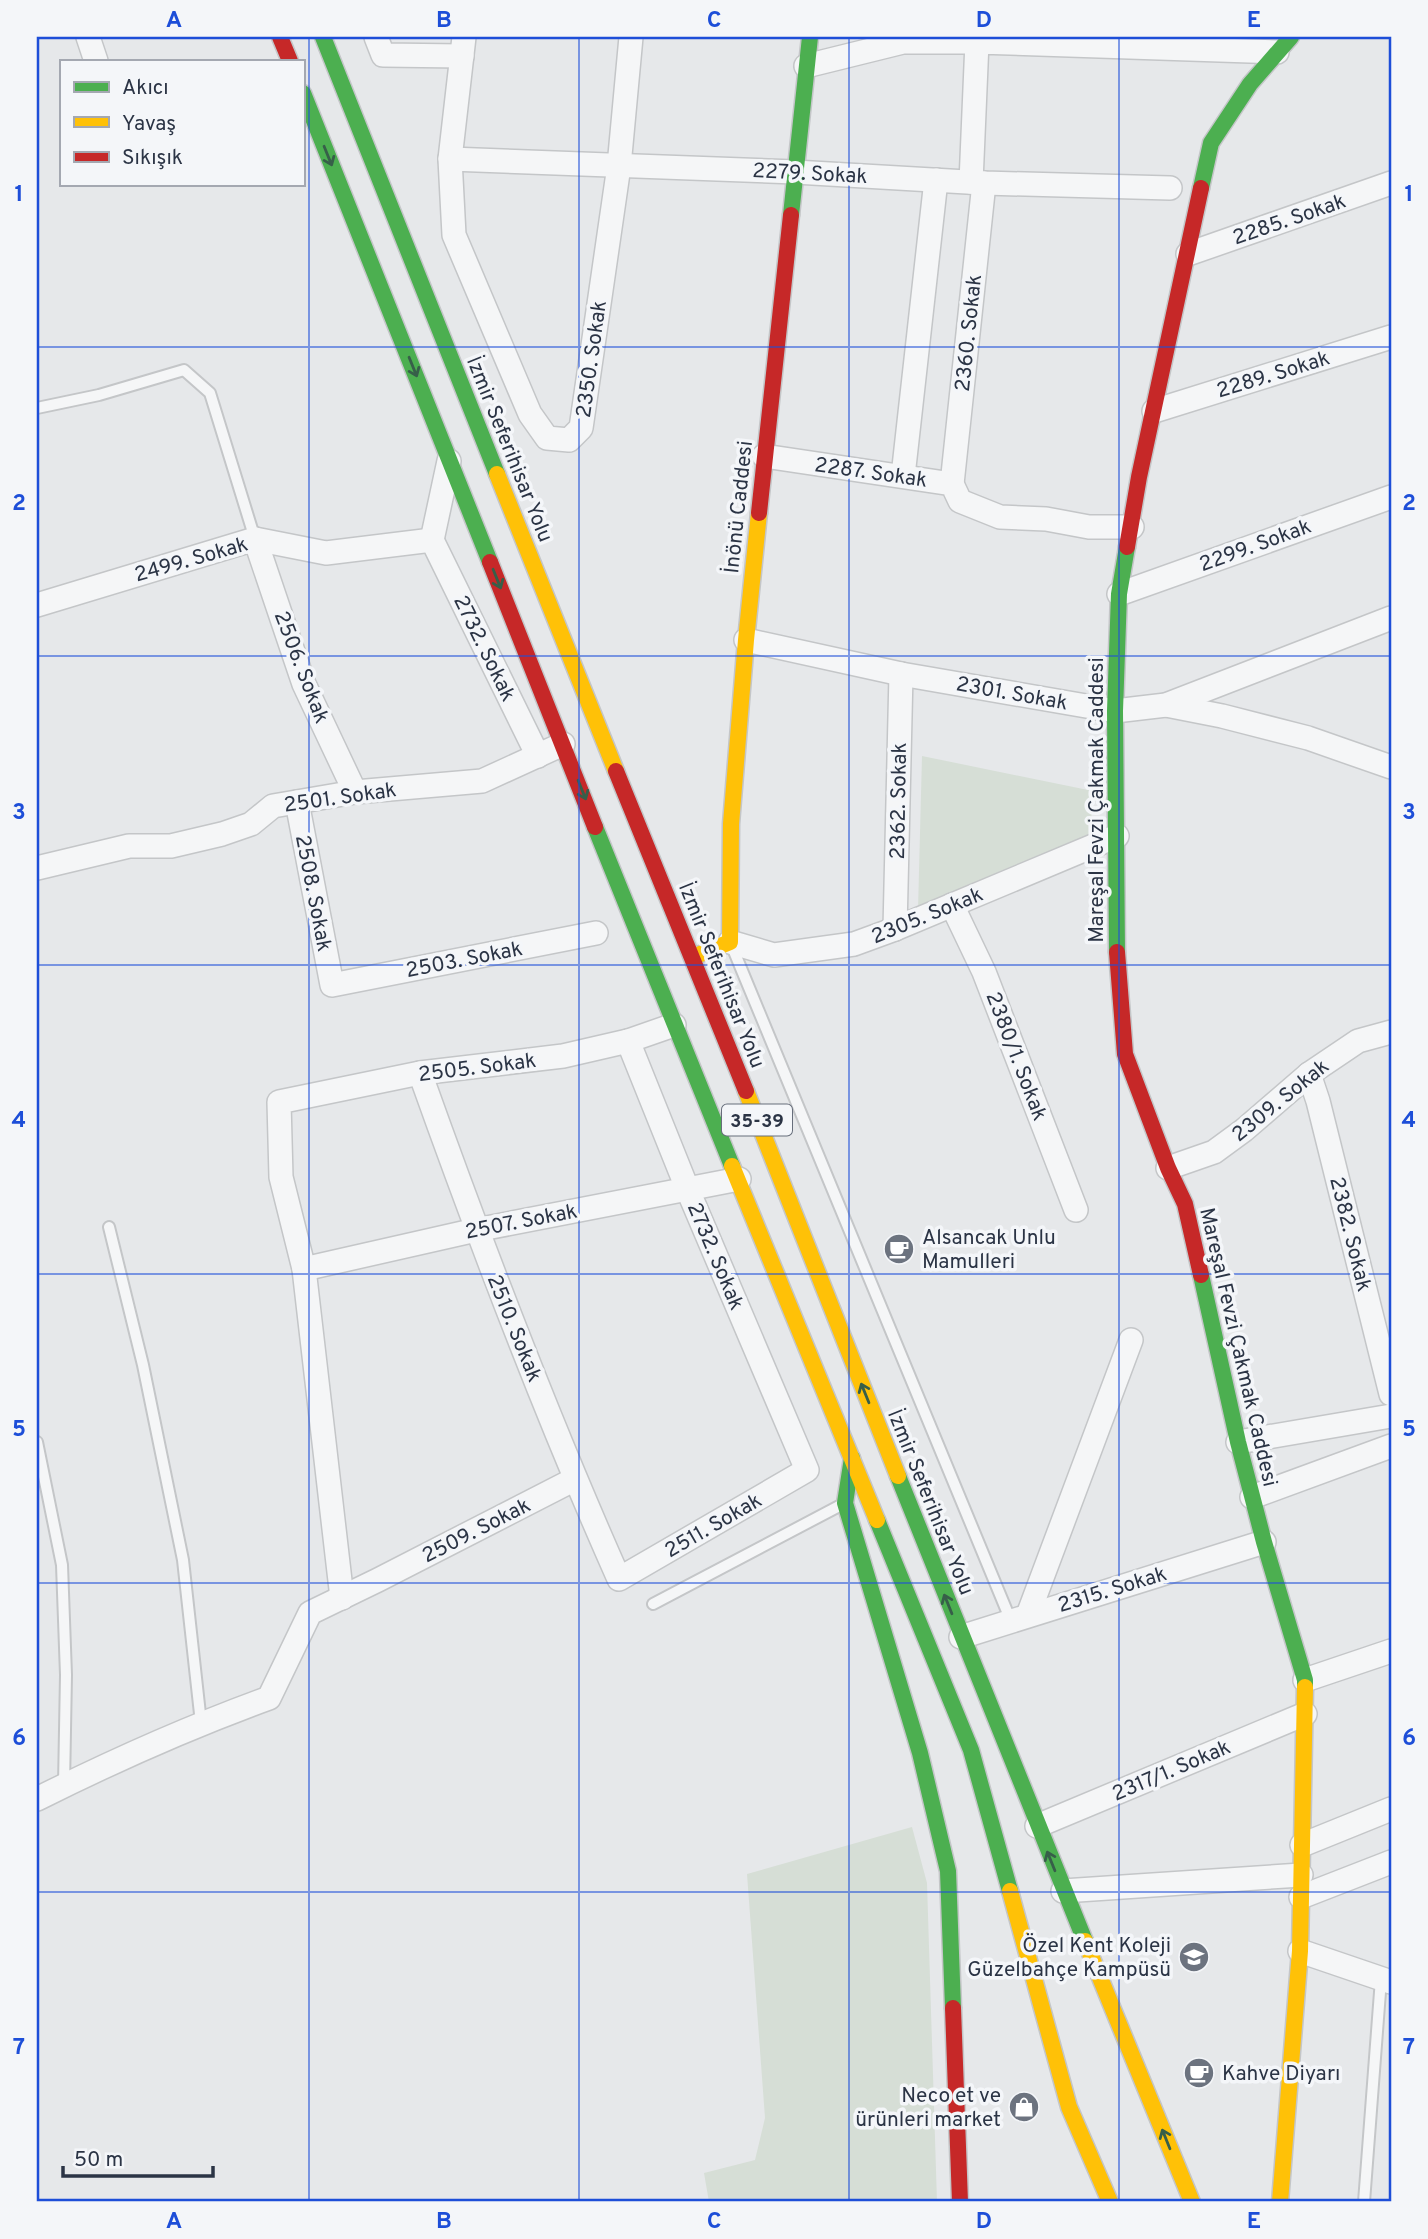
<svg xmlns="http://www.w3.org/2000/svg" width="1428" height="2239" viewBox="0 0 1428 2239" font-family="Overpass,sans-serif">
<style>
.green{fill:#d6ded6}
.lines{fill:none;stroke-linecap:round;stroke-linejoin:round}
.lane-casing{stroke:#c4c6c8;stroke-width:14}
.street-casing{stroke:#c4c6c8;stroke-width:26}
.fast-casing{stroke:#c4c6c8;stroke-width:19}
.slow-casing{stroke:#c4c6c8;stroke-width:19}
.jam-casing{stroke:#c4c6c8;stroke-width:19}
.lane{stroke:#f5f6f7;stroke-width:10}
.street{stroke:#f5f6f7;stroke-width:23}
.fast{stroke:#4caf50;stroke-width:16}
.slow{stroke:#ffc107;stroke-width:16}
.jam{stroke:#c62828;stroke-width:16}
.oneway{stroke:#375f49}
.grid{fill:none;stroke:#1d4ed8;stroke-width:2;stroke-opacity:0.55}
.labels{text-anchor:middle;stroke-width:7;stroke-linejoin:round;paint-order:stroke}
.shield{fill:#f4f6f9;stroke:#676e7b;stroke-width:2}
.shield-label{font-size:19px;font-weight:bold;fill:#2b3445}
.street-label{font-size:21px;fill:#2b3445;stroke:#f4f6f9}
.poi-label{font-size:21px;fill:#2b3445;stroke:#f4f6f9;text-anchor:start}
.neatline{fill:none;stroke:#1d4ed8;stroke-width:2.5}
.grid-label{font-size:23px;text-anchor:middle;font-weight:bold;fill:#1d4ed8}
</style>
<rect width="100%" height="100%" fill="#e6e8ea"/>
<g class="green">
<path d="M922,756L1093,791L1090,838L918,910Z"/>
<path d="M912,1827L927,1883L937,2202H709L704,2173L755,2160L765,2118L747,1874Z"/>
</g>
<g class="lines">
<g class="lane-casing">
<g id="lane">
<path d="M37,408L99,395L184,370L210,393L255,539"/>
<path d="M731,944L1011,1621"/>
<path d="M109,1227L143,1365L183,1560L201,1723"/>
<path d="M37,1442L62,1565L66,1675L64,1785"/>
<path d="M653,1604L843,1504"/>
<path d="M1364,2202L1381,1979"/>
</g>
</g>
<g class="street-casing">
<g id="street">
<path d="M88,37L96,61"/>
<path d="M376,37L383,55L462,56"/>
<path d="M464,37L450,159L454,235L530,414L547,438L569,440L581,428L619,166L631,37"/>
<path d="M806,66L903,42H977L991,38"/>
<path d="M450,159L795,172L984,183L1170,188"/>
<path d="M971,182L977,42L1277,52"/>
<path d="M1188,254L1391,183"/>
<path d="M1154,411L1391,337"/>
<path d="M764,456L952,484L960,501L1000,517L1046,519L1089,527H1132"/>
<path d="M903,476L936,180"/>
<path d="M952,484L984,183"/>
<path d="M255,539L304,684L355,792"/>
<path d="M432,540L538,756"/>
<path d="M432,540L449,461"/>
<path d="M1119,594L1391,497"/>
<path d="M37,605L255,539L326,553L432,540"/>
<path d="M746,640L901,674L1115,711L1166,705L1391,618"/>
<path d="M1166,705L1222,716L1308,738L1391,767"/>
<path d="M297,802L332,985L596,933"/>
<path d="M37,868L129,846H171L222,834L251,824L273,806L355,792L482,781L563,744"/>
<path d="M952,905L984,972L1076,1210"/>
<path d="M895,929L901,674"/>
<path d="M730,942L774,955L854,944L895,929L1117,836"/>
<path d="M420,1073C481,1244 545,1413 619,1579L807,1470L687,1188L628,1041"/>
<path d="M1309,1074L1318,1101L1391,1394"/>
<path d="M1168,1168L1214,1152L1244,1130L1309,1074L1358,1041L1391,1032"/>
<path d="M304,1269L476,1230L739,1179"/>
<path d="M1238,1442L1391,1416"/>
<path d="M1252,1497L1391,1446"/>
<path d="M342,1598L304,1269L281,1177L279,1102L420,1073L563,1056L628,1041L674,1025"/>
<path d="M1028,1615L1131,1340"/>
<path d="M961,1637L1264,1542"/>
<path d="M1305,1680L1391,1651"/>
<path d="M37,1799C113,1761 189,1727 269,1698L310,1613L378,1580L575,1479"/>
<path d="M1037,1826L1305,1714"/>
<path d="M1302,1845L1391,1809"/>
<path d="M1063,1891L1301,1875"/>
<path d="M1301,1897L1391,1862"/>
<path d="M1300,1951L1391,1982"/>
</g>
</g>
<g class="fast-casing">
<g id="fast">
<path d="M323,37L497,474"/>
<path d="M303,93L490,562"/>
<path d="M1201,188L1211,143L1250,84L1291,37"/>
<path d="M791,215L810,37"/>
<path d="M595,827L732,1166"/>
<path d="M1117,952L1115,711L1119,594L1127,547"/>
<path d="M1201,1275L1238,1442L1264,1542L1305,1680V1687"/>
<path d="M852,1458L845,1503L920,1753L948,1871L953,2008"/>
<path d="M898,1476L1085,1941"/>
<path d="M877,1520L971,1750L1010,1891"/>
</g>
</g>
<g class="slow-casing">
<g id="slow">
<path d="M497,474L616,771"/>
<path d="M693,957L730,942L731,824L746,640L759,513"/>
<path d="M746,1091L898,1476"/>
<path d="M732,1166L877,1520"/>
<path d="M1010,1891L1069,2107L1110,2202"/>
<path d="M1085,1941L1192,2202"/>
<path d="M1280,2202L1300,1951L1305,1687"/>
</g>
</g>
<g class="jam-casing">
<g id="jam">
<path d="M280,37L290,61"/>
<path d="M759,513L791,215"/>
<path d="M1127,547L1139,477L1201,188"/>
<path d="M490,562L595,827"/>
<path d="M616,771L746,1091"/>
<path d="M1117,952L1125,1054L1168,1168L1185,1204L1201,1275"/>
<path d="M953,2008L960,2202"/>
</g>
</g>
<use href="#lane" class="lane"/>
<use href="#street" class="street"/>
<use href="#fast" class="fast"/>
<use href="#slow" class="slow"/>
<use href="#jam" class="jam"/>
</g>
<defs><path id="oneway-shaft" d="M-6 0H5M1.5-3L5.5 0L1.5 3" fill="none" stroke-width="1.6" stroke-linecap="round" stroke-linejoin="round" transform="scale(1.75)"/></defs>
<g class="oneway">
<use href="#oneway-shaft" transform="translate(328 156) rotate(68)"/>
<use href="#oneway-shaft" transform="translate(413 367) rotate(68)"/>
<use href="#oneway-shaft" transform="translate(497 579) rotate(68)"/>
<use href="#oneway-shaft" transform="translate(582 790) rotate(68)"/>
<use href="#oneway-shaft" transform="translate(865 1393) rotate(-112)"/>
<use href="#oneway-shaft" transform="translate(948 1604) rotate(-112)"/>
<use href="#oneway-shaft" transform="translate(1051 1861) rotate(-112)"/>
<use href="#oneway-shaft" transform="translate(1166 2139) rotate(-112)"/>
</g>
<path class="grid" d="M309,37V2202M579,37V2202M849,37V2202M1119,37V2202M37,347H1391M37,656H1391M37,965H1391M37,1274H1391M37,1583H1391M37,1892H1391"/>
<defs>
<g id="cafe-disc" transform="scale(1.575)"><circle r="9.5" fill="#6c737f" stroke="#f4f6f9"/><path d="M-5.5-4.5H6V0H3Q3 3.5 0 3.5H-2.5Q-5.5 3.5-5.5 0ZM3-3.2v2h1.7v-2ZM-6 4.5H4V6H-6Z" fill="#fff"/></g>
<g id="school-disc" transform="scale(1.575)"><circle r="9.5" fill="#6c737f" stroke="#f4f6f9"/><path d="M0-5L7-2L0 1L-7-2ZM-4 1L0 2.5L4 1V4Q0 6-4 4Z" fill="#fff"/></g>
<g id="shop-disc" transform="scale(1.575)"><circle r="9.5" fill="#6c737f" stroke="#f4f6f9"/><path d="M-5-2.5h2.3a2.7 3.5 0 0 1 5.4 0H5L5.5 6h-11ZM-1.5-2.5h3a1.5 2.3 0 0 0-3 0Z" fill="#fff"/></g>
</defs>
<g fill-rule="evenodd">
<use href="#cafe-disc" x="899" y="1249"/>
<use href="#school-disc" x="1194" y="1957"/>
<use href="#cafe-disc" x="1199" y="2073"/>
<use href="#shop-disc" x="1024" y="2107"/>
</g>
<g class="labels">
<rect class="shield" x="722" y="1104.5" width="70" height="31" rx="5"/>
<g class="shield-label">
<text x="757" y="1127">35-39</text>
</g>
<g class="street-label">
<text transform="translate(810 173) rotate(3)" y="7">2279. Sokak</text>
<text transform="translate(1289 219) rotate(-19)" y="7">2285. Sokak</text>
<text transform="translate(968 333) rotate(-84)" y="7">2360. Sokak</text>
<text transform="translate(591 359) rotate(-82)" y="7">2350. Sokak</text>
<text transform="translate(1273 374) rotate(-17)" y="7">2289. Sokak</text>
<text transform="translate(510 449) rotate(68)" y="7">İzmir Seferihisar Yolu</text>
<text transform="translate(871 472) rotate(8)" y="7">2287. Sokak</text>
<text transform="translate(738 507) rotate(-84)" y="7">İnönü Caddesi</text>
<text transform="translate(1255 545) rotate(-20)" y="7">2299. Sokak</text>
<text transform="translate(191 559) rotate(-16)" y="7">2499. Sokak</text>
<text transform="translate(485 648) rotate(64)" y="7">2732. Sokak</text>
<text transform="translate(302 667) rotate(69)" y="7">2506. Sokak</text>
<text transform="translate(1012 693) rotate(10)" y="7">2301. Sokak</text>
<text transform="translate(340 797) rotate(-8)" y="7">2501. Sokak</text>
<text transform="translate(1096 800) rotate(-90)" y="7">Mareşal Fevzi Çakmak Caddesi</text>
<text transform="translate(898 801) rotate(-89)" y="7">2362. Sokak</text>
<text transform="translate(314 893) rotate(79)" y="7">2508. Sokak</text>
<text transform="translate(927 915) rotate(-22)" y="7">2305. Sokak</text>
<text transform="translate(464 959) rotate(-11)" y="7">2503. Sokak</text>
<text transform="translate(722 975) rotate(68)" y="7">İzmir Seferihisar Yolu</text>
<text transform="translate(1017 1056) rotate(69)" y="7">2380/1. Sokak</text>
<text transform="translate(477 1067) rotate(-7)" y="7">2505. Sokak</text>
<text transform="translate(1280 1100) rotate(-39)" y="7">2309. Sokak</text>
<text transform="translate(521 1221) rotate(-11)" y="7">2507. Sokak</text>
<text transform="translate(1351 1234) rotate(76)" y="7">2382. Sokak</text>
<text transform="translate(716 1256) rotate(67)" y="7">2732. Sokak</text>
<text transform="translate(515 1328) rotate(68)" y="7">2510. Sokak</text>
<text transform="translate(1239 1347) rotate(77)" y="7">Mareşal Fevzi Çakmak Caddesi</text>
<text transform="translate(931 1502) rotate(68)" y="7">İzmir Seferihisar Yolu</text>
<text transform="translate(713 1525) rotate(-30)" y="7">2511. Sokak</text>
<text transform="translate(476 1530) rotate(-27)" y="7">2509. Sokak</text>
<text transform="translate(1112 1589) rotate(-17)" y="7">2315. Sokak</text>
<text transform="translate(1171 1770) rotate(-23)" y="7">2317/1. Sokak</text>
</g>
<g class="poi-label">
<text x="922" y="1244">Alsancak Unlu<tspan x="922" dy="24">Mamulleri</tspan></text>
<text x="1171" y="1952" text-anchor="end">Özel Kent Koleji<tspan x="1171" dy="24">Güzelbahçe Kampüsü</tspan></text>
<text x="1222" y="2080">Kahve Diyarı</text>
<text x="1001" y="2102" text-anchor="end">Neco et ve<tspan x="1001" dy="24">ürünleri market</tspan></text>
</g>
</g>
<rect width="1428" height="2239" fill="none" stroke="#f4f6f9" stroke-width="77"/>
<rect x="60" y="60" width="245" height="126" fill="#f4f6f9" stroke="#a4a8b1" stroke-width="2"/>
<rect x="74" y="82" width="35" height="10" fill="#4caf50" stroke="#a4a8b1" stroke-width="2"/>
<text x="122" y="94" font-size="21" fill="#2b3445">Akıcı</text>
<rect x="74" y="117" width="35" height="10" fill="#ffc107" stroke="#a4a8b1" stroke-width="2"/>
<text x="122" y="130" font-size="21" fill="#2b3445">Yavaş</text>
<rect x="74" y="152" width="35" height="10" fill="#c62828" stroke="#a4a8b1" stroke-width="2"/>
<text x="122" y="164" font-size="21" fill="#2b3445">Sıkışık</text>
<path d="M63 2166v10h150v-10" fill="none" stroke="#2b3445" stroke-width="3.5"/>
<text x="74" y="2166" font-size="21" fill="#2b3445" stroke="#f4f6f9" stroke-width="5" paint-order="stroke">50 m</text>
<rect x="38" y="38" width="1352" height="2162" class="neatline"/>
<g class="grid-label">
<text x="174" y="27">A</text>
<text x="444" y="27">B</text>
<text x="714" y="27">C</text>
<text x="984" y="27">D</text>
<text x="1254" y="27">E</text>
<text x="19" y="201">1</text>
<text x="1409" y="201">1</text>
<text x="19" y="510">2</text>
<text x="1409" y="510">2</text>
<text x="19" y="819">3</text>
<text x="1409" y="819">3</text>
<text x="19" y="1127">4</text>
<text x="1409" y="1127">4</text>
<text x="19" y="1436">5</text>
<text x="1409" y="1436">5</text>
<text x="19" y="1745">6</text>
<text x="1409" y="1745">6</text>
<text x="19" y="2054">7</text>
<text x="1409" y="2054">7</text>
<text x="174" y="2228">A</text>
<text x="444" y="2228">B</text>
<text x="714" y="2228">C</text>
<text x="984" y="2228">D</text>
<text x="1254" y="2228">E</text>
</g>
</svg>
